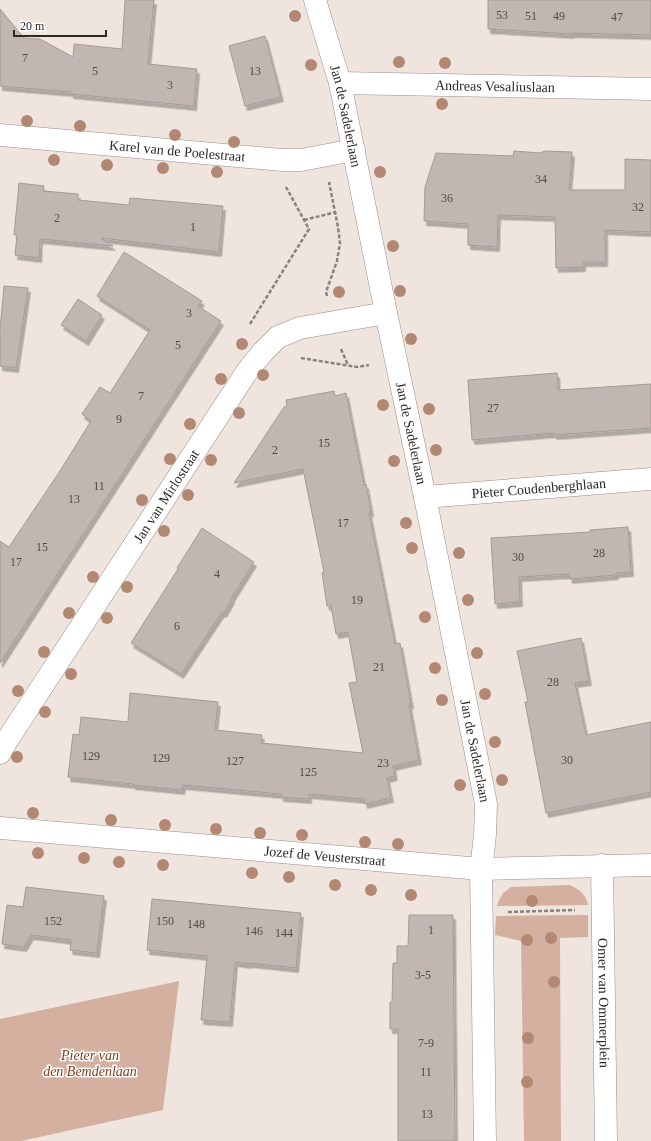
<svg xmlns="http://www.w3.org/2000/svg" width="651" height="1141" viewBox="0 0 651 1141" font-family="Georgia,serif">
<style>
.green{fill:#d4b0a0}
.building{fill:#c1b6b1;stroke:#a59a95;filter:url(#shadow)}
.lines{fill:none;stroke-linecap:round;stroke-linejoin:round}
.minor-casing{stroke:#978d88;stroke-width:23}
.path{stroke:#8a827e;stroke-width:2.5;stroke-dasharray:4 2;stroke-linecap:butt}
.minor{stroke:#fff;stroke-width:22}
.tree{fill:#b28873}
.labels{text-anchor:middle;stroke-width:3;stroke-linejoin:round;paint-order:stroke}
.number-label{font-size:12px;fill:#514c49}
.street-label{font-size:14px;fill:#2c2826;stroke:#fff}
.park-label{font-size:14px;font-style:italic;fill:#803d1a;stroke:#fff}
</style>
<defs>
<filter id="shadow"><feDropShadow dx="2.5" dy="4.5" stdDeviation="0" flood-color="#0004"/></filter>
</defs>
<rect width="100%" height="100%" fill="#f0e4df"/>
<g class="green">
<path d="M569,885C579,889 586,894 588,905L497,906L499,900L503,893L511,887Z"/>
<path d="M588,915V937L560,938L561,1141H524L521,941L495,935L496,916Z"/>
<path d="M179,981L163,1110L21,1141H0V1019Z"/>
</g>
<g class="building">
<path d="M125,0H154L148,64L197,69L194,106L71,94V92L0,86V9L24,38L40,39L73,57L74,44L122,49Z"/>
<path d="M488,0H651V35L572,33V34L488,29Z"/>
<path d="M265,36L281,97L245,106L229,46Z"/>
<path d="M514,151L540,153L545,151L572,152L569,190H625V159L651,160V232L605,230V262H583V267L556,268L555,217L498,215L497,247L468,245V224L424,221L425,187L436,153L513,156Z"/>
<path d="M19,183L44,186L43,191L78,194V200L129,205L130,198L223,206L219,252L101,238L113,246L40,239L39,258L15,255L17,235H14Z"/>
<path d="M124,252L202,301L198,306L221,321L0,663V541L9,547L60,471L91,421L82,414L100,387L110,393L150,330L97,296Z"/>
<path d="M4,286L28,288L16,368L0,366V330Z"/>
<path d="M78,299L102,315L86,341L61,325Z"/>
<path d="M557,373L558,390L651,384V428L554,435V433L472,440L468,380Z"/>
<path d="M334,391L335,396L346,393L364,485L366,484L371,512H369L395,644L400,643L411,704H409L419,760L393,766L395,776L387,778L391,798L365,804L364,799L309,794V799L281,797V794L183,785L182,790L133,785V784L68,777L73,734L79,735L81,717L128,722L130,693L218,702L215,730L262,735L261,743L363,753L349,683L357,682L348,632L336,634L331,606H327L322,573L324,572L303,469L234,483L284,407L287,406L286,400Z"/>
<path d="M628,527L631,572L616,573V575L570,579L569,574L519,577L520,602L495,604L491,538L590,532V530Z"/>
<path d="M202,528L254,562L232,597V599L224,613L222,612L181,674L131,643L178,569L177,568Z"/>
<path d="M581,638L589,681L575,683L586,735L651,722V792L546,813L525,702H528L517,651Z"/>
<path d="M26,887L104,896L97,953L70,950L71,940L31,935L24,947L2,944L7,905L23,907Z"/>
<path d="M152,899L301,913L296,968L250,963L249,964L235,962L230,1022L201,1020L207,956L147,950Z"/>
<path d="M409,915H453L455,1141H398V1029H390V1002H392L393,963H397V946H408Z"/>
</g>
<g class="lines">
<g class="minor-casing">
<g id="minor">
<path id="s1" d="M315,0L340,83L386,313L425,497L486,804L485,835L481,869L485,1141"/>
<path id="s2" d="M340,83L651,89"/>
<path id="s3" d="M0,135L282,160H301L354,150"/>
<path id="s4" d="M425,497L651,479"/>
<path id="s5" d="M0,753L6,742L248,370L263,352L278,337L300,328L386,313"/>
<path id="s6" d="M0,828L481,869L651,865"/>
<path id="s7" d="M602,865L606,1141"/>
</g>
</g>
<g class="path">
<path d="M304,220L336,212"/>
<path d="M327,296L326,292L337,261L340,243L338,227L329,182"/>
<path d="M250,324L309,229L286,187"/>
<path d="M341,349L348,365"/>
<path d="M301,358L357,367L369,365"/>
<path d="M508,912L575,910"/>
</g>
<use href="#minor" class="minor"/>
</g>
<g class="tree">
<circle cx="295" cy="16" r="6"/>
<circle cx="399" cy="62" r="6"/>
<circle cx="445" cy="63" r="6"/>
<circle cx="311" cy="65" r="6"/>
<circle cx="442" cy="104" r="6"/>
<circle cx="27" cy="121" r="6"/>
<circle cx="80" cy="126" r="6"/>
<circle cx="175" cy="135" r="6"/>
<circle cx="234" cy="142" r="6"/>
<circle cx="54" cy="160" r="6"/>
<circle cx="107" cy="165" r="6"/>
<circle cx="163" cy="168" r="6"/>
<circle cx="217" cy="172" r="6"/>
<circle cx="380" cy="172" r="6"/>
<circle cx="393" cy="246" r="6"/>
<circle cx="400" cy="291" r="6"/>
<circle cx="339" cy="292" r="6"/>
<circle cx="411" cy="339" r="6"/>
<circle cx="242" cy="344" r="6"/>
<circle cx="263" cy="375" r="6"/>
<circle cx="221" cy="379" r="6"/>
<circle cx="383" cy="405" r="6"/>
<circle cx="429" cy="409" r="6"/>
<circle cx="239" cy="413" r="6"/>
<circle cx="190" cy="424" r="6"/>
<circle cx="436" cy="450" r="6"/>
<circle cx="170" cy="459" r="6"/>
<circle cx="211" cy="460" r="6"/>
<circle cx="394" cy="461" r="6"/>
<circle cx="188" cy="495" r="6"/>
<circle cx="142" cy="500" r="6"/>
<circle cx="406" cy="523" r="6"/>
<circle cx="164" cy="531" r="6"/>
<circle cx="412" cy="548" r="6"/>
<circle cx="459" cy="553" r="6"/>
<circle cx="93" cy="577" r="6"/>
<circle cx="127" cy="587" r="6"/>
<circle cx="468" cy="600" r="6"/>
<circle cx="69" cy="613" r="6"/>
<circle cx="425" cy="617" r="6"/>
<circle cx="107" cy="618" r="6"/>
<circle cx="44" cy="652" r="6"/>
<circle cx="477" cy="653" r="6"/>
<circle cx="435" cy="668" r="6"/>
<circle cx="71" cy="674" r="6"/>
<circle cx="18" cy="691" r="6"/>
<circle cx="485" cy="694" r="6"/>
<circle cx="442" cy="700" r="6"/>
<circle cx="45" cy="712" r="6"/>
<circle cx="495" cy="742" r="6"/>
<circle cx="17" cy="757" r="6"/>
<circle cx="502" cy="780" r="6"/>
<circle cx="460" cy="785" r="6"/>
<circle cx="33" cy="813" r="6"/>
<circle cx="111" cy="820" r="6"/>
<circle cx="165" cy="825" r="6"/>
<circle cx="216" cy="829" r="6"/>
<circle cx="260" cy="833" r="6"/>
<circle cx="302" cy="835" r="6"/>
<circle cx="365" cy="842" r="6"/>
<circle cx="398" cy="844" r="6"/>
<circle cx="38" cy="853" r="6"/>
<circle cx="84" cy="858" r="6"/>
<circle cx="119" cy="862" r="6"/>
<circle cx="163" cy="865" r="6"/>
<circle cx="252" cy="873" r="6"/>
<circle cx="289" cy="877" r="6"/>
<circle cx="335" cy="885" r="6"/>
<circle cx="371" cy="890" r="6"/>
<circle cx="411" cy="895" r="6"/>
<circle cx="532" cy="901" r="6"/>
<circle cx="551" cy="938" r="6"/>
<circle cx="527" cy="940" r="6"/>
<circle cx="554" cy="982" r="6"/>
<circle cx="528" cy="1038" r="6"/>
<circle cx="527" cy="1082" r="6"/>
</g>
<g class="labels">
<g class="number-label">
<text x="502" y="19">53</text>
<text x="531" y="20">51</text>
<text x="559" y="20">49</text>
<text x="617" y="21">47</text>
<text x="25" y="62">7</text>
<text x="95" y="75">5</text>
<text x="255" y="75">13</text>
<text x="170" y="89">3</text>
<text x="541" y="183">34</text>
<text x="447" y="202">36</text>
<text x="638" y="211">32</text>
<text x="57" y="222">2</text>
<text x="193" y="231">1</text>
<text x="189" y="317">3</text>
<text x="178" y="349">5</text>
<text x="141" y="400">7</text>
<text x="493" y="412">27</text>
<text x="119" y="423">9</text>
<text x="324" y="447">15</text>
<text x="275" y="454">2</text>
<text x="99" y="490">11</text>
<text x="74" y="503">13</text>
<text x="343" y="527">17</text>
<text x="42" y="551">15</text>
<text x="599" y="557">28</text>
<text x="518" y="561">30</text>
<text x="16" y="566">17</text>
<text x="217" y="578">4</text>
<text x="357" y="604">19</text>
<text x="177" y="630">6</text>
<text x="379" y="671">21</text>
<text x="553" y="686">28</text>
<text x="91" y="760">129</text>
<text x="161" y="762">129</text>
<text x="567" y="764">30</text>
<text x="235" y="765">127</text>
<text x="383" y="767">23</text>
<text x="308" y="776">125</text>
<text x="53" y="925">152</text>
<text x="165" y="925">150</text>
<text x="196" y="928">148</text>
<text x="431" y="934">1</text>
<text x="254" y="935">146</text>
<text x="284" y="937">144</text>
<text x="423" y="979">3-5</text>
<text x="426" y="1047">7-9</text>
<text x="426" y="1076">11</text>
<text x="427" y="1118">13</text>
</g>
<g class="street-label">
<text dy="5" stroke="none"><textPath href="#s2" startOffset="155">Andreas Vesaliuslaan</textPath></text>
<text dy="5" stroke="none"><textPath href="#s1" startOffset="120">Jan de Sadelerlaan</textPath></text>
<text dy="5" stroke="none"><textPath href="#s3" startOffset="178">Karel van de Poelestraat</textPath></text>
<text dy="5" stroke="none"><textPath href="#s1" startOffset="444">Jan de Sadelerlaan</textPath></text>
<text dy="5" stroke="none"><textPath href="#s4" startOffset="114">Pieter Coudenberghlaan</textPath></text>
<text dy="5" stroke="none"><textPath href="#s5" startOffset="306">Jan van Mirlostraat</textPath></text>
<text dy="5" stroke="none"><textPath href="#s1" startOffset="768">Jan de Sadelerlaan</textPath></text>
<text dy="5" stroke="none"><textPath href="#s6" startOffset="326">Jozef de Veusterstraat</textPath></text>
<text dy="5" stroke="none"><textPath href="#s7" startOffset="138">Omer van Ommerplein</textPath></text>
</g>
<g class="park-label">
<text x="90" y="1060">Pieter van<tspan x="90" dy="16">den Bemdenlaan</tspan></text>
</g>
</g>
<path d="M14 30v6h92v-6" fill="none" stroke="#2c2826" stroke-width="2"/>
<text x="20" y="30" font-size="12" fill="#2c2826" stroke="#ffffff" stroke-width="3" paint-order="stroke">20 m</text>
</svg>
